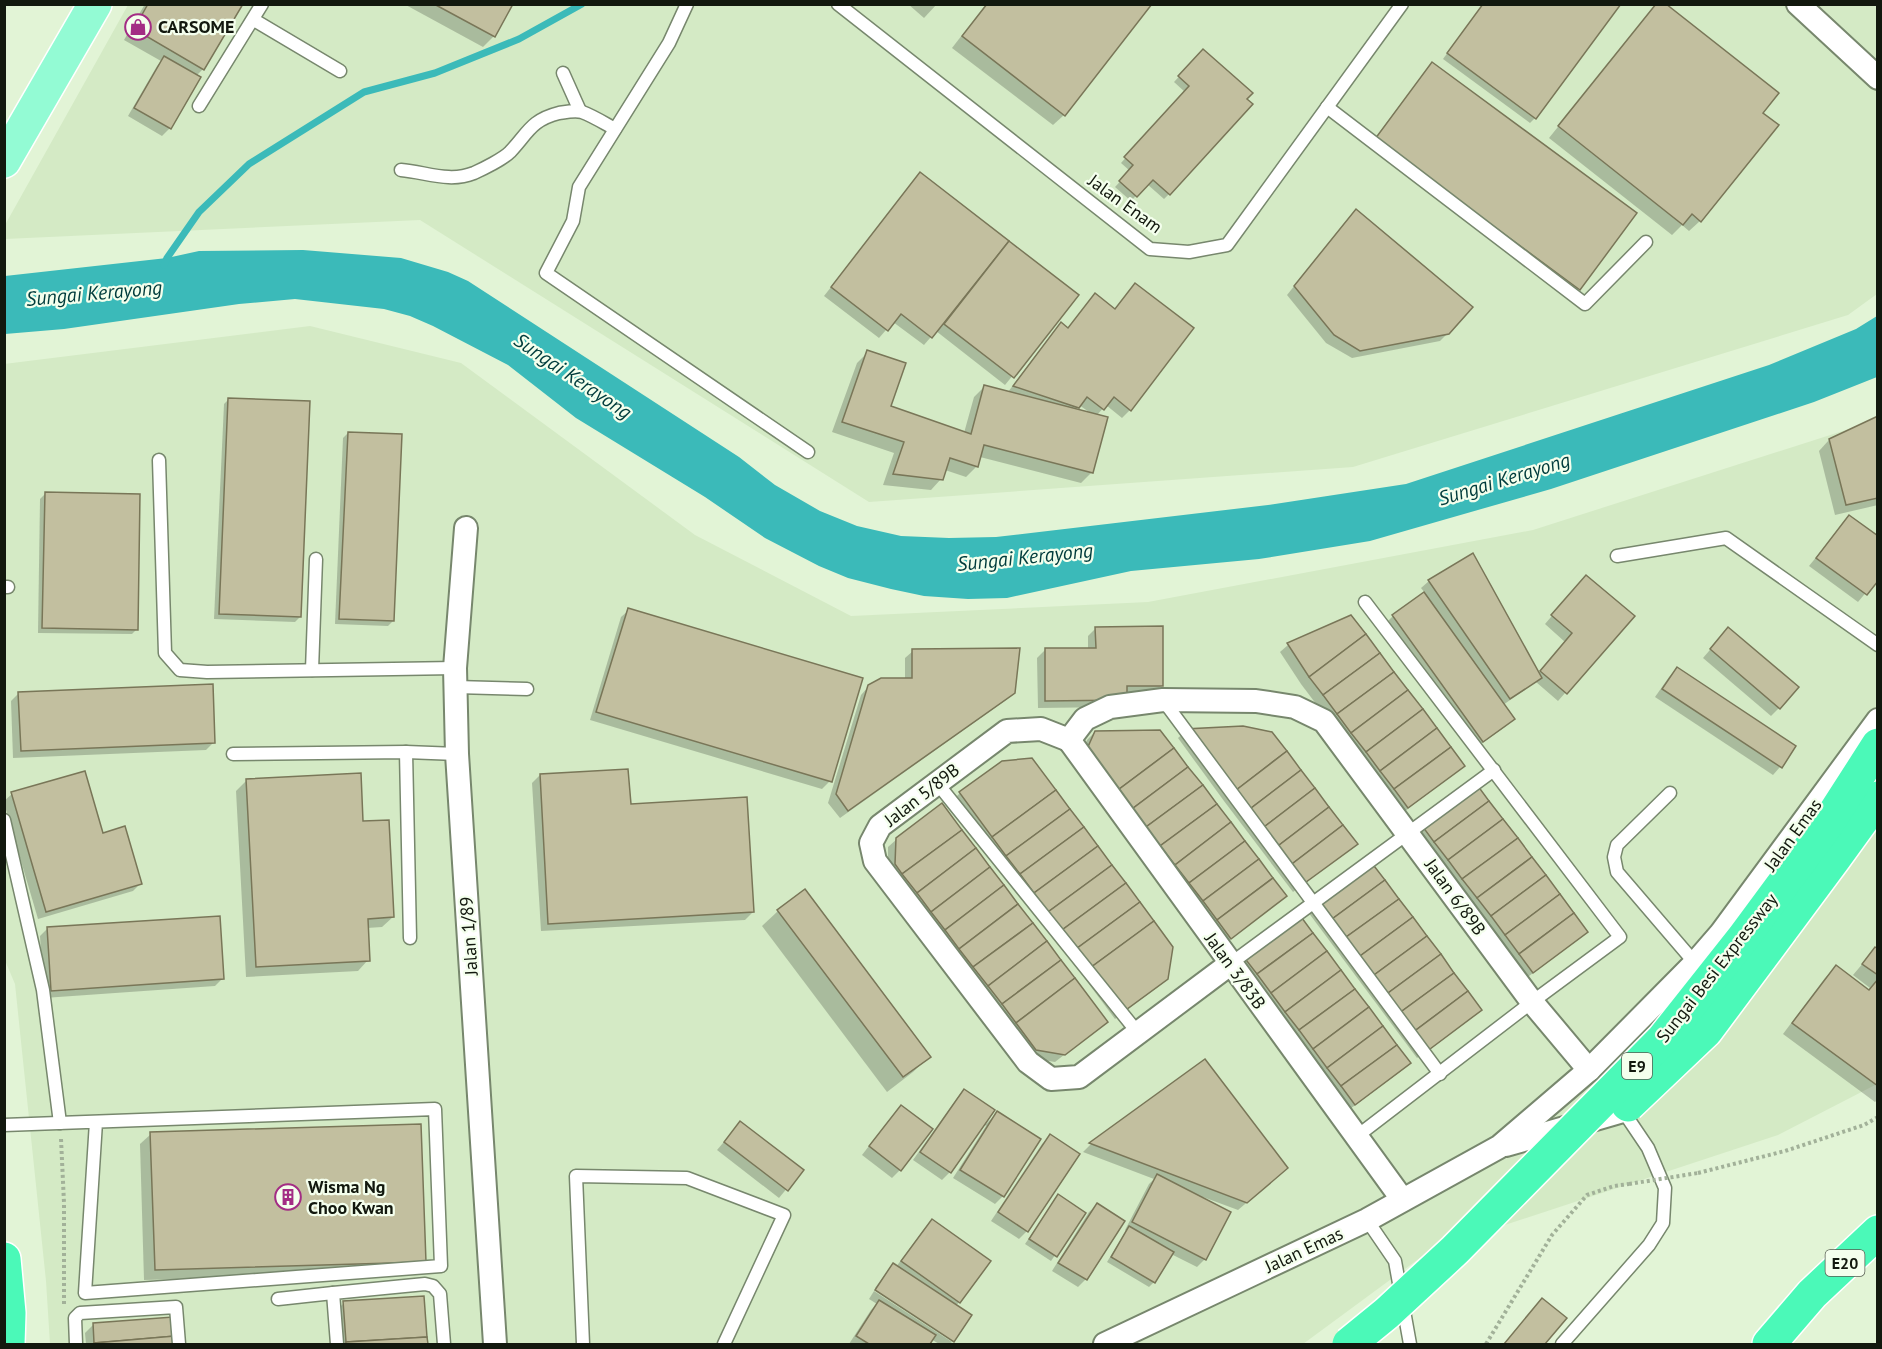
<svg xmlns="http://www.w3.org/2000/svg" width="1882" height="1349" viewBox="0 0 1882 1349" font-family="'PT Sans',sans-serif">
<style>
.built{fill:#d4eac5}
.water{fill:#3bbab9}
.shadow{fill:#0003;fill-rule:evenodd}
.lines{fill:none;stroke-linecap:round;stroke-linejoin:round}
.stream{stroke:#3bbab9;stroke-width:7}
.building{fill:#c2bf9f;stroke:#797658;stroke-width:1.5}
.lane-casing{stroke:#77876d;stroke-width:15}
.street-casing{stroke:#77876d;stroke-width:26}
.primary-casing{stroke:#fff;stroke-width:36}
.highway-casing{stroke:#fff;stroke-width:36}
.path{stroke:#a2b199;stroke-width:4;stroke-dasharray:3 3;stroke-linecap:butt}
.lane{stroke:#fff;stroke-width:12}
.street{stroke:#fff;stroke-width:22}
.primary{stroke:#93fbd4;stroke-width:33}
.highway{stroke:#4bf9b8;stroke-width:33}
.highway-bridge-casing{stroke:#fff;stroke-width:36;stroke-linecap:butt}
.path-bridge{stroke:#a2b199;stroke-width:4;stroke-dasharray:3 3;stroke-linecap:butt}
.highway-bridge{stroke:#4bf9b8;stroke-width:33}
.labels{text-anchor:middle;stroke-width:4.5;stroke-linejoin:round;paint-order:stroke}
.shield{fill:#f4ffed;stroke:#565d51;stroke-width:1.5}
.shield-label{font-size:16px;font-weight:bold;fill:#12180e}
.poi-label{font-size:18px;font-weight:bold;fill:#12180e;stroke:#f4ffed;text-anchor:start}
.street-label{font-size:18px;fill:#12180e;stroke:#f4ffed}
.water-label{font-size:20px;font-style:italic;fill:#003c3c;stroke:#f4ffed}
</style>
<rect width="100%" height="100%" fill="#e2f4d6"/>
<g class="built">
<path d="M128,5H1877V294L1848,315L1353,467L869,502L420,220L5,239V225Z"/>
<path d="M310,326L461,363L695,535L851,616L1148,602L1533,530L1877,420V1084L1778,1135L1432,1249L1303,1344H50L46,1281L15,984L4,958V364Z"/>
</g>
<path class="water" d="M303,250L401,258L448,272L468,281L739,457L775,485L820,511L857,526L901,536L949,538L996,537L1268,505L1406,484L1769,365L1856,329L1877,316V377L1814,402L1551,489L1370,541L1259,559L1131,571L1007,598L968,599L924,596L891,589L848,578L819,566L765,538L705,497L576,418L508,365L433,326L410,316L384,309L295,299L239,304L64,329L5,334V276L167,258L199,251Z"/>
<g class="shadow">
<path d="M145,4H241L203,69L196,76L170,128L162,136L128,116L157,66L161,61L124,40Z"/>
<path d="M404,4H511L494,36L483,47Z"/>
<path d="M908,4H937L924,18Z"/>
<path d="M986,4H1150L1064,115L1053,125L952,48Z"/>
<path d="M1483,4L1535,118L1530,123L1443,59Z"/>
<path d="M1657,4L1700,221L1689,231L1682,225L1672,235L1549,138Z"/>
<path d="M1203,51L1169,194L1164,199L1147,184L1131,201L1115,187L1130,171L1121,163L1185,92L1174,82Z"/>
<path d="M1432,64L1635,214L1578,289L1571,297L1368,147L1425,72Z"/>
<path d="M920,174L1077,296L1005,385L936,331L924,345L893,322L879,338L824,296Z"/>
<path d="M1348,219L1448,333L1440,341L1352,358L1326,343L1287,295Z"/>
<path d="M1135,285L1130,410L1122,418L1106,405L1097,415L1092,472L1081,483L980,457L977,466L966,477L945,470L941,479L931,490L883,485L894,453L832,432L857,363L868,352L889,407L964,433L974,397L985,386L1008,392L1053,332L1061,324L1067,329L1095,295L1114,310ZM1079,405L1092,414L1075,410Z"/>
<path d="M229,399L300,617L295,622L214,619L224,404Z"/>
<path d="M1878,417V505L1835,515L1819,451L1829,440Z"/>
<path d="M348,433L393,621L388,626L335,624L343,438Z"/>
<path d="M45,494L137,629L132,634L38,633L40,499Z"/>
<path d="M1849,517L1878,578L1858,602L1809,566Z"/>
<path d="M1429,581L1538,674L1565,642L1545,624L1579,584L1633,616L1558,701L1536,682L1503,705L1513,719L1505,727L1474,749L1385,624L1393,616L1425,593L1421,588Z"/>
<path d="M629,610L830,781L822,789L590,720L621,617Z"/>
<path d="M1350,616L1463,765L1455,773L1400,815L1301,684L1280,652L1288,645Z"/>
<path d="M1096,628L1161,686L1154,693L1117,707L1038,708L1037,658L1045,650L1088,649V636Z"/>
<path d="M1721,637L1779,708L1771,716L1703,658Z"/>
<path d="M913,651L1014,692L1006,700L840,818L828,803L861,695L869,686L905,680V658Z"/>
<path d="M1677,669L1780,767L1773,775L1655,697L1669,677Z"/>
<path d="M19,693L214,742L206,750L13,758L11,701Z"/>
<path d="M1186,731L1348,851L1293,892L1224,801L1178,738Z"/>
<path d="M1095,732L1285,896L1223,945L1080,758L1087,740Z"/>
<path d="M1002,762L1167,978L1158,987L1115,1019L952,801L960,793Z"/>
<path d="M540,775L629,805L753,912L745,920L541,931L532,783Z"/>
<path d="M247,780L362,823L393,917L382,927L367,928L368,960L358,971L246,977L236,791Z"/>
<path d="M12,794L102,834L141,883L133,891L38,919L4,803V801Z"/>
<path d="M1421,824L1586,931L1579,939L1525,979L1413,832Z"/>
<path d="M897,839L1106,1022L1055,1062L1029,1058L888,872V847Z"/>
<path d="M1316,905L1480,1010L1472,1017L1417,1058L1308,912Z"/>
<path d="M778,911L929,1057L913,1072L887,1092L762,926Z"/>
<path d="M48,928L223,978L215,986L44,998L40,936Z"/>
<path d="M1875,949L1878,951V1099L1875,1102L1783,1034L1825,978L1836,967L1868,991L1870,988L1853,975Z"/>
<path d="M1244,957L1409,1063L1401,1071L1346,1112L1236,965Z"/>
<path d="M1204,1061L1278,1176L1238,1210L1203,1197L1205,1259L1197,1267L1171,1254L1154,1282L1149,1287L1107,1262L1126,1231L1125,1230L1149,1184L1154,1179L1083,1152L1090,1145Z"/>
<path d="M964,1090L986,1124L997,1113L1003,1196L995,1204L953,1178L986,1126L984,1124L950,1172L942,1180L913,1160L957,1098Z"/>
<path d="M893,1115L900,1170L892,1178L862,1155Z"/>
<path d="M740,1123L802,1170L779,1198L717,1150Z"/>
<path d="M420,1126L414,1272L144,1280L140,1144L151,1134Z"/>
<path d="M1050,1136L1078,1155L1026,1232L1019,1239L991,1221L1042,1144Z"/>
<path d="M1058,1196L1084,1213L1051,1261L1025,1244Z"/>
<path d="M1097,1205L1123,1221L1086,1279L1078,1287L1052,1271L1089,1212Z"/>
<path d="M932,1221L989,1262L956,1306L954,1340L875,1288L886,1273L893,1265L896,1267L924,1229Z"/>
<path d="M874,1291L952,1342L949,1344H939L931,1339L928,1344H849L871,1310L877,1304L869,1299Z"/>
<path d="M423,1297L426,1344H338L336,1311L344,1303Z"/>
<path d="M1535,1308L1565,1318L1543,1344H1504Z"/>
<path d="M171,1318L174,1344H86L85,1333L93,1325Z"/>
</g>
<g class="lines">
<path class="stream" d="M164,265L167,258L199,212L249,164L364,92L435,73L519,39L582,4"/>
</g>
<g class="building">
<path d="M148,4H243L204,70L134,29Z"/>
<path d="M434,4H513L495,37Z"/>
<path d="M987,4H1152L1065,116L962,36Z"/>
<path d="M1483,4H1621L1536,119L1447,53Z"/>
<path d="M1656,4H1666L1779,93L1763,113L1779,125L1701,222L1692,214L1683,225L1558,126Z"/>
<path d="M1203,49L1253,93L1247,99L1253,104L1170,195L1153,180L1137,197L1119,181L1133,165L1124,157L1189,86L1178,76Z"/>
<path d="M164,56L201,77L171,129L134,108Z"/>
<path d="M1432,62L1637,213L1580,290L1375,139Z"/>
<path d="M920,172L1009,241L932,338L901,314L888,331L831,287Z"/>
<path d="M1356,209L1473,307L1449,334L1360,351L1334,335L1294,286Z"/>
<path d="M1009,241L1079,295L1014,378L944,324Z"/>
<path d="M1135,283L1194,328L1131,411L1114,397L1104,410L1087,397L1079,408L1013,386L1061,322L1068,328L1095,293L1115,309Z"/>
<path d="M867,350L906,363L891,406L971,434L984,385L1108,417L1093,473L984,445L978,467L950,458L943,480L893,474L904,442L842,422Z"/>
<path d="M228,398L310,401L301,617L219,614Z"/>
<path d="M1878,416V498L1846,505L1829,439Z"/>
<path d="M348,432L402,434L394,621L339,619Z"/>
<path d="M45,492L140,494L138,630L42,628Z"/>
<path d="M1849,515L1878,536V581L1867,595L1816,558Z"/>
<path d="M1473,553L1542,678L1510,699L1428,580Z"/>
<path d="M1586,575L1635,616L1567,694L1540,671L1572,633L1551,615Z"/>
<path d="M1424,592L1515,719L1483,742L1392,615Z"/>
<path d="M628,608L863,678L832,782L596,712Z"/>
<path d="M1351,615L1366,634L1309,677L1287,643Z"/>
<path d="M1163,626V686H1127V700L1045,701V648H1096L1095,627Z"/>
<path d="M1728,627L1799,687L1780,709L1710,649Z"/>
<path d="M1366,634L1380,653L1323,695L1309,677Z"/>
<path d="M1020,648L1015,693L848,811L836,794L868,685L881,678H912V649Z"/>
<path d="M1380,653L1394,672L1337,714L1323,695Z"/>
<path d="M1677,667L1796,746L1782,768L1662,689Z"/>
<path d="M1394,672L1408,690L1351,733L1337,714Z"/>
<path d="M213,684L215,743L21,751L18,692Z"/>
<path d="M1408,690L1423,709L1366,752L1351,733Z"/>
<path d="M1423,709L1437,728L1380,771L1366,752Z"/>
<path d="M1243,726L1272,732L1287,751L1231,794L1185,729Z"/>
<path d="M1437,728L1451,747L1394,789L1380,771Z"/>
<path d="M1160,730L1174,748L1118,790L1087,749L1095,731Z"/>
<path d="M1451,747L1465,766L1408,808L1394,789Z"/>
<path d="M1174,748L1188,767L1132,809L1118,790Z"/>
<path d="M1287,751L1301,770L1246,812L1231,794Z"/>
<path d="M1032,758L1056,790L992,837L959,792L1002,761Z"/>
<path d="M1188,767L1203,785L1146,827L1132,809Z"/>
<path d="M628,769L631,804L747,797L754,912L548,924L540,774Z"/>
<path d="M1301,770L1315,788L1260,830L1246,812Z"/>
<path d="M85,771L103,833L125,826L142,884L46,912L11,792Z"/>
<path d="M361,773L363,821L389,820L394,917L368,919L370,961L256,967L246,779Z"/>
<path d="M1475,782L1489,801L1434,842L1420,823Z"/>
<path d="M1203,785L1217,804L1160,846L1146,827Z"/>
<path d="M1315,788L1329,807L1274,849L1260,830Z"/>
<path d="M1056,790L1070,809L1006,856L992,837Z"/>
<path d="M1489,801L1503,819L1448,860L1434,842Z"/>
<path d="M942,803L962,830L902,874L895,864L896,838Z"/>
<path d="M1217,804L1231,822L1175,865L1160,846Z"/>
<path d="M1329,807L1343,825L1288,867L1274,849Z"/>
<path d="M1070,809L1084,827L1020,874L1006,856Z"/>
<path d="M1503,819L1518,838L1462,879L1448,860Z"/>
<path d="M1231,822L1245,841L1189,883L1175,865Z"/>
<path d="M1343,825L1358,844L1302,885L1288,867Z"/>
<path d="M1084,827L1098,846L1034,893L1020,874Z"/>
<path d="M962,830L976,848L917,893L902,874Z"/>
<path d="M1518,838L1532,857L1477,898L1462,879Z"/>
<path d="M1245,841L1259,859L1203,901L1189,883Z"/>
<path d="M1098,846L1112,865L1048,912L1034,893Z"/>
<path d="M976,848L990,867L931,912L917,893Z"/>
<path d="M1532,857L1546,875L1491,916L1477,898Z"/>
<path d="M1259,859L1273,878L1217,920L1203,901Z"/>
<path d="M1371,862L1385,880L1328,922L1315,904Z"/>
<path d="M1112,865L1126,883L1062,930L1048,912Z"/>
<path d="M990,867L1004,885L945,930L931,912Z"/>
<path d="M1546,875L1560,894L1505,935L1491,916Z"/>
<path d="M1273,878L1287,896L1231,939L1217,920Z"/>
<path d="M1385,880L1399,899L1342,940L1328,922Z"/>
<path d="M1126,883L1140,902L1076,949L1062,930Z"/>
<path d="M1004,885L1018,904L959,949L945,930Z"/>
<path d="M805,889L931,1057L903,1077L777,910Z"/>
<path d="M1560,894L1574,913L1519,954L1505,935Z"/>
<path d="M1399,899L1413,917L1356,959L1342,940Z"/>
<path d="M1140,902L1154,921L1090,968L1076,949Z"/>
<path d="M1018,904L1033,923L973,967L959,949Z"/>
<path d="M1574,913L1588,932L1533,973L1519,954Z"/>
<path d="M1299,914L1313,933L1257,974L1243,956Z"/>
<path d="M220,916L224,979L51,991L47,927Z"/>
<path d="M1413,917L1427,936L1370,978L1356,959Z"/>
<path d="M1154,921L1173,947L1168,979L1123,1012L1090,968Z"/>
<path d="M1033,923L1047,941L988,986L973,967Z"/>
<path d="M1313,933L1327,951L1271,993L1257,974Z"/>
<path d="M1427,936L1441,954L1384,996L1370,978Z"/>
<path d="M1047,941L1061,960L1002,1004L988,986Z"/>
<path d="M1875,947L1878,949V975L1862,964Z"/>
<path d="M1327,951L1341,970L1285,1012L1271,993Z"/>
<path d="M1441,954L1454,973L1398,1014L1384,996Z"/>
<path d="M1061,960L1075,978L1016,1023L1002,1004Z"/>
<path d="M1836,965L1869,990L1878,979V1086L1792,1023Z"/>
<path d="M1341,970L1355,989L1299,1030L1285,1012Z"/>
<path d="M1454,973L1468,991L1412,1033L1398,1014Z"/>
<path d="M1075,978L1108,1022L1065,1055L1036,1050L1016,1023Z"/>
<path d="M1355,989L1369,1007L1313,1049L1299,1030Z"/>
<path d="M1468,991L1482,1010L1426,1052L1412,1033Z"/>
<path d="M1369,1007L1383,1026L1327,1068L1313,1049Z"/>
<path d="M1383,1026L1397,1045L1341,1086L1327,1068Z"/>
<path d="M1397,1045L1411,1063L1355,1105L1341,1086Z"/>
<path d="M1205,1059L1288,1168L1247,1203L1089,1143Z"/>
<path d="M964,1089L995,1110L951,1173L920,1152Z"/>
<path d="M901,1105L933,1129L901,1171L869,1146Z"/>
<path d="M997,1111L1041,1139L1004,1197L960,1170Z"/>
<path d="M740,1121L804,1170L788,1191L724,1142Z"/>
<path d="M421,1124L426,1262L155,1270L150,1132Z"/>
<path d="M1050,1134L1080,1154L1028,1232L998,1212Z"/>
<path d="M1157,1174L1231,1212L1206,1260L1132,1222Z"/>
<path d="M1058,1194L1086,1213L1057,1257L1029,1239Z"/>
<path d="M1097,1203L1125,1221L1087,1280L1058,1263Z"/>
<path d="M932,1219L991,1261L960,1303L901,1261Z"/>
<path d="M1129,1226L1174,1252L1155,1283L1111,1257Z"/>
<path d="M893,1263L972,1315L954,1342L875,1290Z"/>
<path d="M424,1296L427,1337L346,1342L343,1301Z"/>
<path d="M1542,1298L1567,1318L1545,1344H1504Z"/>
<path d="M879,1300L936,1335L930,1344H869L856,1336Z"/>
<path d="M173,1317L175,1336L94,1343L93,1323Z"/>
<path d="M175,1336V1344H94V1343Z"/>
<path d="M427,1337L428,1344H346V1342Z"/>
</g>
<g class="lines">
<g class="lane-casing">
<g id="lane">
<path d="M687,4L669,43L579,187L573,221L546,273L808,452"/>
<path d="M838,4L1150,249L1189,252L1227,245L1402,4"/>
<path d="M254,20L340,71"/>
<path d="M563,73L580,111"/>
<path d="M199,106L262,4"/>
<path d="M1327,107L1585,304L1646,242"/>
<path d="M401,170C426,172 449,183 474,173C483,169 503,159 510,152C528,133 531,120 559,113C566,112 575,110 582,112C593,116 604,123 615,129"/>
<path d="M159,460L165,653L180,670L207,672L455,668"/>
<path d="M1617,556L1726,538L1878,645"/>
<path d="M4,587H8"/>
<path d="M312,670L316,559"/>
<path d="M456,687L527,689"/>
<path d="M1163,700L1440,1074"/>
<path d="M406,752L410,938"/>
<path d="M233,754L406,752L457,754"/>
<path d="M937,783L1138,1033"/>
<path d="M1670,793L1617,845L1614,857L1617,872L1695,963"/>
<path d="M4,820L43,990L60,1123"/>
<path d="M1230,964L1494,770"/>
<path d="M4,1125L435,1109L441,1266L85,1293L96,1122"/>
<path d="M1356,1137L1532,1002L1620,937L1365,602"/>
<path d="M1367,1220L1395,1261L1410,1344"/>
<path d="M278,1299L333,1293"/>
<path d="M76,1344L75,1318L80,1313L176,1307L179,1344"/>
<path d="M337,1344L333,1293L425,1284L433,1286L440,1294L444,1344"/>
<path d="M583,1344L576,1176L687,1178L784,1215L724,1344"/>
<path d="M1562,1344L1649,1245L1663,1223L1665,1188L1648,1148L1621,1108"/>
</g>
</g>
<g class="street-casing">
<g id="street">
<path d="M1798,4L1878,78"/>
<path d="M466,528L455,668L457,754L495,1344"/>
<path d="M1069,740L1402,1199"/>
<path d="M1230,964L1079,1077L1051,1079L1028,1062L875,861L871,843L880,826L1007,731L1041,729L1069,740L1085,719L1110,707L1163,700L1256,701L1295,707L1324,721L1532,1002L1589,1070"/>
<path d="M1506,1145L1623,1111L1639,1096"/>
<path d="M1105,1344L1367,1220L1499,1147L1589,1070L1695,963L1721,933L1878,720"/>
</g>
</g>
<g class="primary-casing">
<path id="primary" d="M4,161L95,4"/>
</g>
<g class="highway-casing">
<g id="highway">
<path d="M4,1259L9,1313L8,1344"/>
<path d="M1769,1344L1812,1294L1878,1232"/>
</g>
</g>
<g class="path">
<path d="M61,1139L64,1203V1305"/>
<path d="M1698,1173L1785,1151L1864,1125L1878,1117"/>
<path d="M1486,1344L1552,1235L1587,1195L1614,1186L1629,1184"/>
</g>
<use href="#lane" class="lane"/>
<use href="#street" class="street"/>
<use href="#primary" class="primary"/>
<use href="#highway" class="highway"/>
<g class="highway-bridge-casing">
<g id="highway-bridge">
<path d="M1628,1105L1706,1031L1834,859L1878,798"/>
<path d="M1349,1344L1387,1313L1455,1250L1663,1039L1743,938L1826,826L1878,745"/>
</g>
</g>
<path class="path-bridge" d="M1629,1184L1698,1173"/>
<use href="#highway-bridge" class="highway-bridge"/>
</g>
<defs>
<g id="shop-ring" transform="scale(1.35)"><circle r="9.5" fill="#f4ffed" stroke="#a32c84" stroke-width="1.5"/><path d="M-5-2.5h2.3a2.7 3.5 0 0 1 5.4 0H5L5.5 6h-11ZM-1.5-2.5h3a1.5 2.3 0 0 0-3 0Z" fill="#a32c84"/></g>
<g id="building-ring" transform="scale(1.35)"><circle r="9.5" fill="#f4ffed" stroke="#a32c84" stroke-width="1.5"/><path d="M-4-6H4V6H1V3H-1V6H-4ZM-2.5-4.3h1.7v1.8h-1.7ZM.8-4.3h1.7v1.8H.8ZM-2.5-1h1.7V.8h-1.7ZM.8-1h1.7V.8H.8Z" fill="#a32c84"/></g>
</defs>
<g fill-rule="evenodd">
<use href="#shop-ring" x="138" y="27"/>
<use href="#building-ring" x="288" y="1197"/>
</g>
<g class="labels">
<g class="shield">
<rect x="1622" y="1053" width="30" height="26" rx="4.5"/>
<rect x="1825.5" y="1250" width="39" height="26" rx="4.5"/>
</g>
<g class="shield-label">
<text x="1637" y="1072">E9</text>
<text x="1845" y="1269">E20</text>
</g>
<g class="poi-label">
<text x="158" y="33">CARSOME</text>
<text x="308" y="1193">Wisma Ng<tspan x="308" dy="21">Choo Kwan</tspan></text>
</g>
<g class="street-label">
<text transform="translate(1125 204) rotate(36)" y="6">Jalan Enam</text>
<text transform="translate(922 795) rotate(-38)" y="6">Jalan 5/89B</text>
<text transform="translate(1793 835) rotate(-54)" y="6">Jalan Emas</text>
<text transform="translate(1455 897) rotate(54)" y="6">Jalan 6/89B</text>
<text transform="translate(469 936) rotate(-94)" y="6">Jalan 1/89</text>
<text transform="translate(1717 968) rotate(-52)" y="6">Sungai Besi Expressway</text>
<text transform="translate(1235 971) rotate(54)" y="6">Jalan 3/83B</text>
<text transform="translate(1304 1250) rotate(-25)" y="6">Jalan Emas</text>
</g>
<g class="water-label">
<text transform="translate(94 293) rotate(-5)" y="7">Sungai Kerayong</text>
<text transform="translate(573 376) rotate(34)" y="7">Sungai Kerayong</text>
<text transform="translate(1504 479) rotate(-17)" y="7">Sungai Kerayong</text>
<text transform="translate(1025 557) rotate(-6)" y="7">Sungai Kerayong</text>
</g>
</g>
<rect width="1882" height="1349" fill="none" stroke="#12180e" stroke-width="12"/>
</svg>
